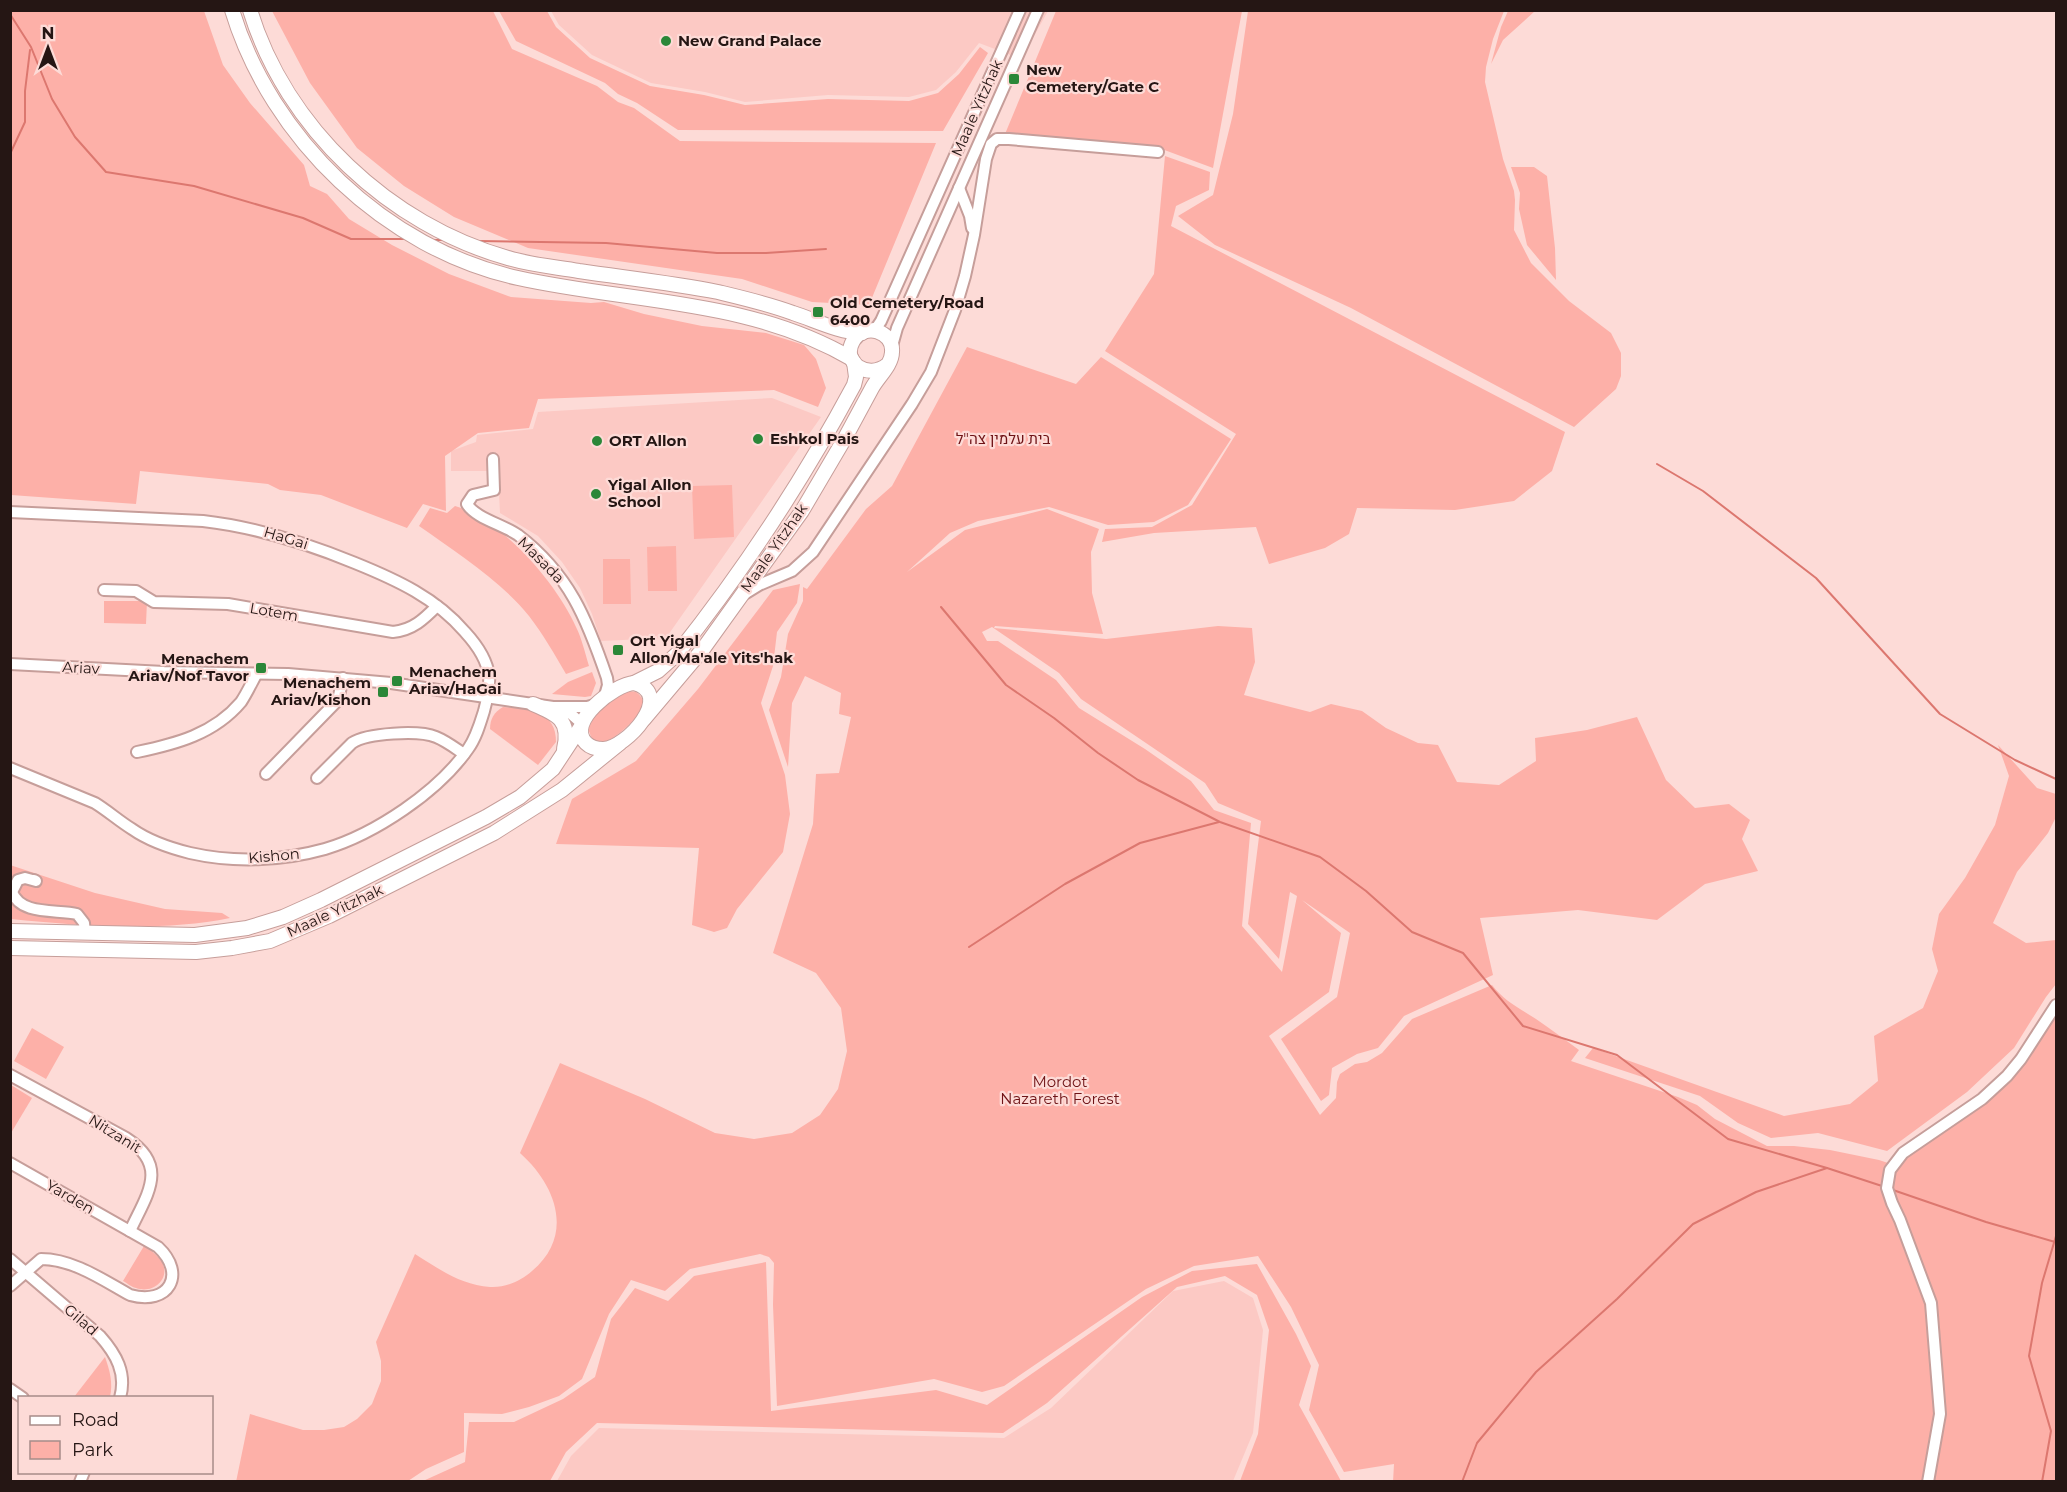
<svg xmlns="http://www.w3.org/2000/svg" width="2067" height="1492" viewBox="0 0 2067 1492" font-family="Montserrat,Heebo,sans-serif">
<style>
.built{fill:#fcc9c4}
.green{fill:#fdb0a8;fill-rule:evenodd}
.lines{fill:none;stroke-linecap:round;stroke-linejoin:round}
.stream{stroke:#dc776f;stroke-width:2}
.minor-casing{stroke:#c69e9a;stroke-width:14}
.major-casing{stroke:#c69e9a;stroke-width:16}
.minor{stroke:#fff;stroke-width:10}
.major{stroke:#fff;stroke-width:14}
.poi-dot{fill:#2b8738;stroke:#fddbd7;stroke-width:2}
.labels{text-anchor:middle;stroke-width:4.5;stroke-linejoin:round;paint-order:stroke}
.poi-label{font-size:15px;font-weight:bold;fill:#251614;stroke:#fddbd7;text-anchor:start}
.street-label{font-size:15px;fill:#251614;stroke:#fddbd7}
.park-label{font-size:15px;fill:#6f1316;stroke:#fddbd7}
</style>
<rect width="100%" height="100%" fill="#fddbd7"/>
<g class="built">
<path d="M551,11H1048L1021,59L979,43L956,72L936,90L909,97L828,95L745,102L705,92L651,83L592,55L559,25Z"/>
<path d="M772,398L821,417L666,638L601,641L592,614L580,588L562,562L538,536L500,513L498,471H451V451L476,442L477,435L533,429L538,412Z"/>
<path d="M1224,1281L1253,1298L1263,1330L1253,1433L1233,1481H557L571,1456L599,1428L1004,1438L1051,1408L1173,1291Z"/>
</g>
<g class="green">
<path d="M10,11H204L223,65L250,103L304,165L310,186L327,194L349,219L392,245L449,274L511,297L591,303L604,302L644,314L702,326L766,333L804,345L816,359L826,388L818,407L774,390L538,399L529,428L478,433L445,456L446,511L423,504L407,528L321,495L280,490L268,484L140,471L136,504L11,495Z"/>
<path d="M272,11H493L512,49L597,86L618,102L634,108L680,141L936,143L869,305L812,302L742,279L528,248L454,217L404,186L357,148L310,83Z"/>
<path d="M499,11H547L556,27L590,58L650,86L704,95L745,105L828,99L909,101L938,93L959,74L980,47L988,53L943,131L678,130L637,103L618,94L605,83L516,41Z"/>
<path d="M1056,11H1242L1213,168L1159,148L1005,134Z"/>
<path d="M1248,11H1504L1493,39L1486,67L1485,82L1503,159L1514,191L1515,200L1514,230L1531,263L1569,301L1611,333L1621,353V376L1616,389L1574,427L1351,308L1215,245L1178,216L1213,195L1233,114Z"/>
<path d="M1508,11H1535L1503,40L1491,64L1501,27Z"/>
<path d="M1165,156L1210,172L1209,190L1176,206L1171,226L1565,432L1552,471L1514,501L1455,510L1357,508L1349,534L1325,548L1269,564L1256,527L1154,533L1102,542L1105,529L1152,527L1192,505L1236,434L1105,351L1154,274Z"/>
<path d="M1511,167H1534L1547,176L1555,248L1556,280L1527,245L1519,209L1520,193Z"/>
<path d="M967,347L1076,384L1101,357L1231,439L1188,505L1154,522L1108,525L1049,507L978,521L950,533L907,572L965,530L1047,509L1099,529L1091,552L1092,593L1103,634L995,626L994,628L1106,639L1218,626L1252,628L1255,662L1244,695L1310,712L1331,704L1362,711L1386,728L1418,743L1438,745L1457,782L1499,785L1536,761L1535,738L1587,730L1637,717L1666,780L1695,808L1729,804L1750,820L1742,839L1758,871L1705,884L1657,920L1578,910L1480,918L1493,975L1404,1016L1378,1048L1357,1054L1332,1068L1329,1095L1321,1101L1281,1039L1337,997L1350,933L1302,900L1341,933L1329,992L1269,1036L1320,1115L1336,1098L1337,1082L1340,1074L1355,1064L1367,1062L1382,1053L1412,1019L1492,985C1504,1001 1519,1008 1536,1019C1551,1029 1565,1040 1579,1050L1571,1061L1678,1097L1697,1105L1715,1119L1767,1146H1794L1830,1150L1879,1160L1894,1165L1984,1097L2056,1012V1481L1393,1482L1394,1464L1344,1472L1309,1410L1319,1365L1291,1307L1258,1256L1194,1266L1146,1289L1004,1386L982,1392L934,1379L777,1406L773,1305L774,1263L769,1257L760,1254L690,1269L665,1291L631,1280L609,1314L582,1379L559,1396L529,1407L502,1414L464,1413V1452L426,1469L408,1481L236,1482L250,1414L303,1430H324L344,1427L357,1419L372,1404L381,1381V1361L376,1342L415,1254C439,1269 461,1285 490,1287C505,1288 521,1281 532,1271C575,1235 556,1185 520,1153L560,1063L645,1099L715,1133L754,1139L792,1133L820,1115L838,1089L847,1051L841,1008L816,973L773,953L813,824L816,774L839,773L851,717L839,714L841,693L805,676L792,703L788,767L769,710L781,677L788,634L803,601V587L807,589L866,509L892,486ZM992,627L1059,673L1081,699L1205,783L1218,803L1261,821L1248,924L1279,959L1290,892L1297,896L1282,972L1242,926L1251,823L1214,810L1191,781L1145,749L1079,708L1056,680L998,641H987L982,632Z"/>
<path d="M732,485L734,537L694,539L692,486Z"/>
<path d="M455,506C502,520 556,582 576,627C582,639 585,653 589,666L566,674C555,655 543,634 529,616C501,581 456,552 419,526L430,508L447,513Z"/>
<path d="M676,546L677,591H648L647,547Z"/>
<path d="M603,559H630L631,604H603Z"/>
<path d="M800,584L797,603L777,632L773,666L761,703L785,775L790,814L783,852L737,909L727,928L714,932L692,925L699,848L556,844L572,799L636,761L698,689L773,590Z"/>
<path d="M104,601H147L146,624L104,623Z"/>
<path d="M592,672L596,683L591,696L585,697L552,694L568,682Z"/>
<path d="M629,691L636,692C640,695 643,698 643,704C643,714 616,739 606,741C601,743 597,741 592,739L588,729C593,713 614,698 629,691Z"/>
<path d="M503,707C528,708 556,710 556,742L538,765L490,729C490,719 494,712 503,707Z"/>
<path d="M1998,745L2037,788L2056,794V817L2048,833L2017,872L1993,923L2026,943L2056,940V984L2046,997L2014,1048L1967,1092L1887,1151L1818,1133L1771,1138L1738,1123L1700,1096L1585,1058L1593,1048L1784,1116L1850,1104L1878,1081L1874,1036L1923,1008L1938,971L1932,949L1939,914L1965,878L1995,825L2009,776Z"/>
<path d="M10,865L95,893L165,909L222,913L230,918C162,932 80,926 11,919Z"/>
<path d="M32,1028L64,1047L46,1079L14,1061Z"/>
<path d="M11,1085L32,1098L11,1133Z"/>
<path d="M144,1246C149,1249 155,1253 159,1258C174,1275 155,1295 136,1288C131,1287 127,1283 123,1281Z"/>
<path d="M766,1262L771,1411L936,1390L987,1405L1142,1297L1192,1271L1257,1264L1296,1334L1311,1366L1299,1405L1341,1481H1240L1258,1434L1269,1330L1257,1295L1225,1276L1177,1287L1047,1403L1003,1433L597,1423L566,1452L550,1481H423L465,1462L469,1422H514L563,1399L595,1377L611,1319L635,1288L668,1301L694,1276Z"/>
<path d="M105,1357C110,1371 113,1383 110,1397H74Z"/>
</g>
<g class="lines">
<g class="stream">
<path d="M10,14L31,47L52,99L75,137L106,172L194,186L303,218L351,239H407"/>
<path d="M10,154L25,122V91L30,50"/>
<path d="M434,240H446"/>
<path d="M479,241L606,243L717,253H766L826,249"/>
<path d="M1657,464L1703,491L1816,578L1940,714L2015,760L2056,779"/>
<path d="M941,607L1006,685L1054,718L1098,753L1138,780L1220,822L1320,857L1366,891L1412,932L1463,953L1523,1026L1617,1055L1728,1139L1827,1168L1885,1187"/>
<path d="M969,947L1065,884L1140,843L1219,822"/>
<path d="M1893,1190L1986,1222L2055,1242"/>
<path d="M1462,1482L1477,1443L1536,1372L1617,1299L1693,1224L1756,1192L1827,1168"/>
<path d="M2042,1482L2051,1431L2029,1356L2042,1283L2056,1236"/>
</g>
<g class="minor-casing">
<g id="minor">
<path d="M959,188L970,216L972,228"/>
<path d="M869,330L877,327L881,321L1020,10"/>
<path d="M892,346L897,328L1038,10"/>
<path d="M493,459L494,490L473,495L467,504C475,518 504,525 518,535C569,574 587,619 607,678L608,685L604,699"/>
<path d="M10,512L203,521C256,527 306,543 355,563C397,580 436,598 465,632C476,644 487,659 489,676C490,688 487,700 484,711C480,724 476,738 468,749C438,792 375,834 325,849C282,861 234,863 190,853C170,848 149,841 132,829C119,821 108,811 95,803L10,768"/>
<path d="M104,590L136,591L154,602L228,604L393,632C413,630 424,619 437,606"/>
<path d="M746,593L759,585L792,571L813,552L912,404L931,372L955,310L965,276L974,235L986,159L991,144L997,139H1009L1158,152"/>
<path d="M10,664L164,672L288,674L391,683L553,707H587L598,704"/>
<path d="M558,709L571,714L581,723"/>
<path d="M137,752C176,744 214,734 241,702C247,693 252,682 257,673"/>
<path d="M266,774L338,700L343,678"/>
<path d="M317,778L352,743C367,733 419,730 436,737C446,741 455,748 464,754"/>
<path d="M34,880L36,881L25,878L18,880L12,892C21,916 57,909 77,914L84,923L85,933"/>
<path d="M10,1075L126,1138C170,1166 147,1194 130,1231"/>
<path d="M10,1163L158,1247C187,1274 169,1306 130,1295C103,1280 73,1259 41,1259L10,1286"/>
<path d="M10,1259L100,1336C116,1354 127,1373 120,1398"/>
<path d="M10,1389L23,1398"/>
<path d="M80,1482L84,1472"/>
<path d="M1928,1482L1940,1414L1931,1303L1900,1220L1892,1203L1887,1188L1890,1170L1903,1153L1982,1099L2007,1076L2021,1059L2056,1005"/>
</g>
</g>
<g class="major-casing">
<g id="major">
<path d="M232,10C271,139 386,249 518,278C631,303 750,299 852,359"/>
<path d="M250,10C286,128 390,225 508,258C531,265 556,267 579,271C626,278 672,283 718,292C743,298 769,304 793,313C815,320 838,332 862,333"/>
<path d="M634,683L658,671L677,654C744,570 803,480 854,385L856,377L854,362"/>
<path d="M634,683C676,694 626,749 603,749C597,749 590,747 586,743C565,722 615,684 634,683Z"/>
<path d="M533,704C557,714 571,720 564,749"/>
<path d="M644,719L703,649L802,511L845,438L872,388C878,377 892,365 892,352C894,331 864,322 853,341C841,363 868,380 887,365"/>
<path d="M10,931L195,935L247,928L283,917L321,900L486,817L520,797L553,769L580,728"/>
<path d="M10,948L196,952L232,948L270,941L329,916L494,833L562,790L620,743"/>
</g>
</g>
<use href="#minor" class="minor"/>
<use href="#major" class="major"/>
</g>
<g class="poi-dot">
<circle cx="666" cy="41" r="6"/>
<rect x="1008" y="73" width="12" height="12" rx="3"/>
<rect x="812" y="306" width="12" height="12" rx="3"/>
<circle cx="758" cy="439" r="6"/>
<circle cx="597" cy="441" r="6"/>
<circle cx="596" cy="494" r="6"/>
<rect x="612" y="644" width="12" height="12" rx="3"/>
<rect x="255" y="662" width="12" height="12" rx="3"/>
<rect x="391" y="675" width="12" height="12" rx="3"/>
<rect x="377" y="686" width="12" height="12" rx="3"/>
</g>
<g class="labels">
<g class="poi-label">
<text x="678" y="46">New Grand Palace</text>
<text x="1026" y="75">New<tspan x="1026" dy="17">Cemetery/Gate C</tspan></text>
<text x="830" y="308">Old Cemetery/Road<tspan x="830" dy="17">6400</tspan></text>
<text x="770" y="444">Eshkol Pais</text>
<text x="609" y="446">ORT Allon</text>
<text x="608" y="490">Yigal Allon<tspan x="608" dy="17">School</tspan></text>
<text x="630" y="646">Ort Yigal<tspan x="630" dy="17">Allon/Ma'ale Yits'hak</tspan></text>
<text x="249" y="664" text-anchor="end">Menachem<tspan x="249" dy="17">Ariav/Nof Tavor</tspan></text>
<text x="409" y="677">Menachem<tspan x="409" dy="17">Ariav/HaGai</tspan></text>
<text x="371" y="688" text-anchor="end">Menachem<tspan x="371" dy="17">Ariav/Kishon</tspan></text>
</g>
<g class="street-label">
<text transform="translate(977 108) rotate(-66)" y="5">Maale Yitzhak</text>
<text transform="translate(286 538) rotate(17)" y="5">HaGai</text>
<text transform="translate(774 548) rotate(-55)" y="5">Maale Yitzhak</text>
<text transform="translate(541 560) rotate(45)" y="5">Masada</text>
<text transform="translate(274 612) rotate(10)" y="5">Lotem</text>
<text transform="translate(81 668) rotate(3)" y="5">Ariav</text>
<text transform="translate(274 856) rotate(-5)" y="5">Kishon</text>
<text transform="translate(335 911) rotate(-25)" y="5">Maale Yitzhak</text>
<text transform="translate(115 1134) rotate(32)" y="5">Nitzanit</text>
<text transform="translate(70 1197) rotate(30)" y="5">Yarden</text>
<text transform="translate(81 1320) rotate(41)" y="5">Gilad</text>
</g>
<g class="park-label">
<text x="1003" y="444">בית עלמין צה"ל</text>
<text x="1060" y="1087">Mordot<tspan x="1060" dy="17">Nazareth Forest</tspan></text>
</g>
</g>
<rect width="2067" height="1492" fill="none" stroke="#251614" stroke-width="24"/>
<rect x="18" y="1396" width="195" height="78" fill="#fddbd7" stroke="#a78c89" stroke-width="1.5"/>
<rect x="30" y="1416" width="30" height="9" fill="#ffffff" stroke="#a78c89" stroke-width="1.5"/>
<text x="72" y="1426" font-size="18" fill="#251614">Road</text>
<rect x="30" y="1441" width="30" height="18" fill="#fdb0a8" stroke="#a78c89" stroke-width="1.5"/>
<text x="72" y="1456" font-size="18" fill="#251614">Park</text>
<g transform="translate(48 48)" stroke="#fddbd7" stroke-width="4.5" paint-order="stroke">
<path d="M0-4.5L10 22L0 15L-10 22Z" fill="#251614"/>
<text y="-9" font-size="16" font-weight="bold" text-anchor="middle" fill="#251614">N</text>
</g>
</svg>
